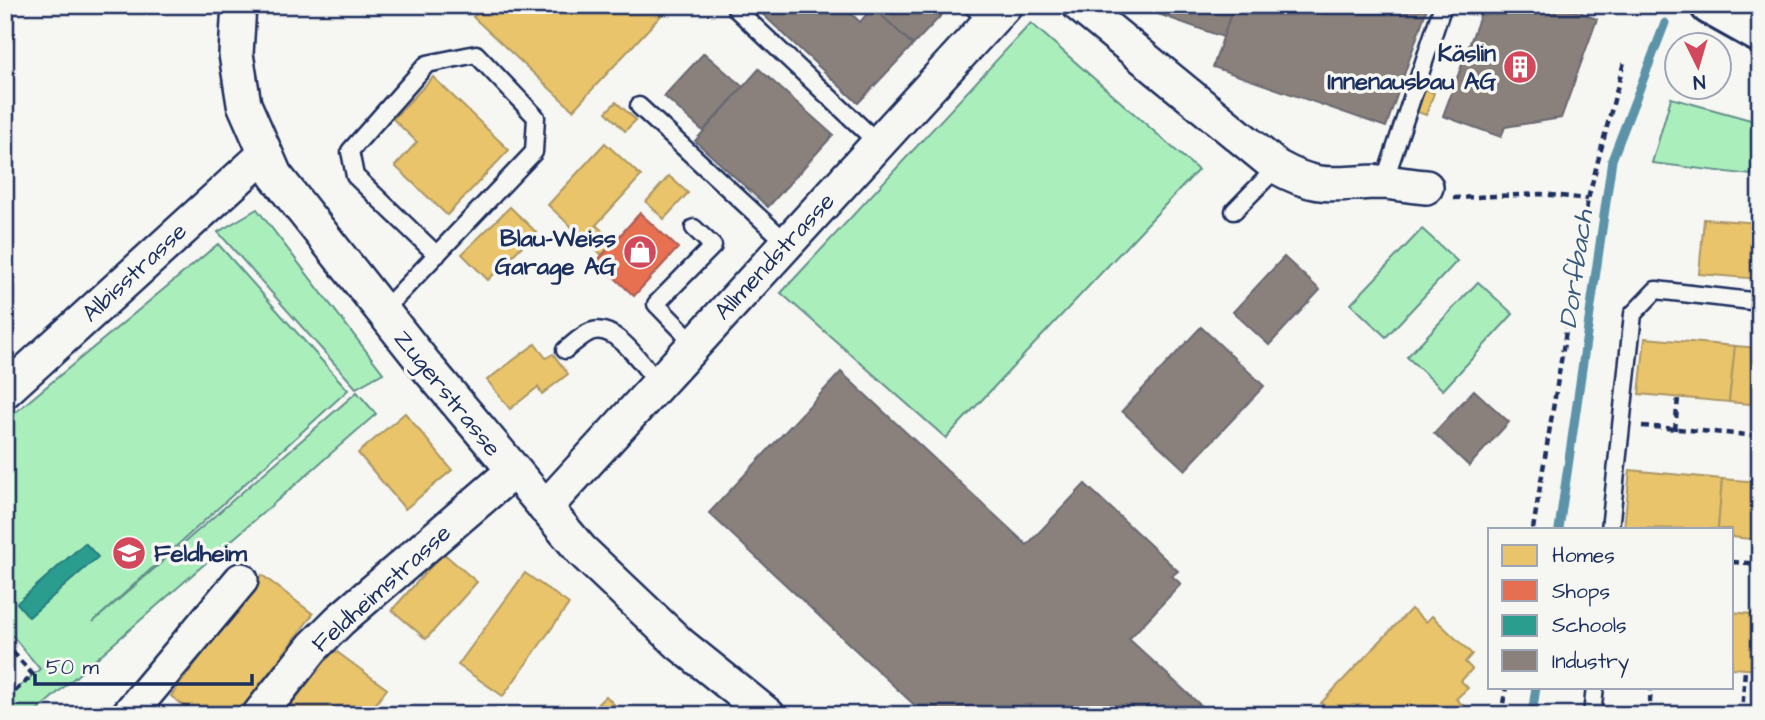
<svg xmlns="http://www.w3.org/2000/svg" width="1765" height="720" viewBox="0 0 1765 720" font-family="'Architects Daughter',sans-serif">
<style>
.green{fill:#aaefbb;stroke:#628f8c;stroke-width:2}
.homes{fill:#e9c46a;stroke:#ab9766;stroke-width:2}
.shops{fill:#e76f51;stroke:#aa5c55;stroke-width:2}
.schools{fill:#2a9d8f;stroke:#267c80;stroke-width:2}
.industry{fill:#8a817c;stroke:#696873;stroke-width:2}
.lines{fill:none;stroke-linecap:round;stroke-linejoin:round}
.stream{stroke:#5b93a9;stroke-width:9}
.service-casing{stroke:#1b2f5e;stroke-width:21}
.minor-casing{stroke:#1b2f5e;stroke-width:38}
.tertiary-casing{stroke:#1b2f5e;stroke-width:44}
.path{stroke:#1b2f5e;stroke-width:4.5;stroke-dasharray:7 5;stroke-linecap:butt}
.service{stroke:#f6f6f2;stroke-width:16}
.minor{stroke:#f6f6f2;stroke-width:33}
.tertiary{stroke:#f6f6f2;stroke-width:38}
.labels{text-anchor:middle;stroke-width:7;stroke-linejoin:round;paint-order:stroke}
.poi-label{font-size:24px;font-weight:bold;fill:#1b2f5e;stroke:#f6f6f2;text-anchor:end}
.street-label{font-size:24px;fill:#1b2f5e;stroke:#f6f6f2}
.water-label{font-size:26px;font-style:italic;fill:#36597d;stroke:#f6f6f2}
</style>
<rect width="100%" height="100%" fill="#f6f6f2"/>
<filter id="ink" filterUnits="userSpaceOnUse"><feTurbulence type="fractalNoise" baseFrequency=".0143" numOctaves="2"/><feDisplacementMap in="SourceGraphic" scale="14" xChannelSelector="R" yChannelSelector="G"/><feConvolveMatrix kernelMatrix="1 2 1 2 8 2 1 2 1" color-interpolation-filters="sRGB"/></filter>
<g filter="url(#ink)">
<g class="green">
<path d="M1031,23L1198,170L946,438L781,293Z"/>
<path d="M1671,98L1758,122L1751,175L1652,163Z"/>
<path d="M257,209L383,373L356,388L218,232Z"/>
<path d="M1422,229L1457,261L1386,337L1351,304Z"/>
<path d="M218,244L348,390L93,622L357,392L376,414L32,715H5V699L40,669L5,627V421Z"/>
<path d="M1478,282L1513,314L1443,390L1407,357Z"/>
</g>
<g class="homes">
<path d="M484,5H665L668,8L573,110L473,17Z"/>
<path d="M433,77L509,150L447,215L395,166L417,142L393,119Z"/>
<path d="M1423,88L1434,93L1426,115L1415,111Z"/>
<path d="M616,102L636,120L625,131L606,112Z"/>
<path d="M605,143L641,176L596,225L614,242L602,255L548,205Z"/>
<path d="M669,176L688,193L664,219L646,202Z"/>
<path d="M510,207L536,232L488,280L462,254Z"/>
<path d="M1704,219L1760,223V279L1699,274Z"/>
<path d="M1645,338L1735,346L1729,402L1639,394Z"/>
<path d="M535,344L546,358L553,354L568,374L542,394L538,387L510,409L487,380Z"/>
<path d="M1735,346L1760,348V405L1729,402Z"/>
<path d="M405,413L452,470L405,509L358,453Z"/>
<path d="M1630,470L1722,479L1718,529L1624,528Z"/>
<path d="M1722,479L1760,482V540L1732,537V529H1718Z"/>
<path d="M443,553L477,582L426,639L392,610Z"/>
<path d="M525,573L569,604L503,696L458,665Z"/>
<path d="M262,575L313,614L237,715H196L171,696Z"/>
<path d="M1411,609L1426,622L1432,616L1472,654L1465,662L1472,669L1461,681L1468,688L1456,699L1465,707L1457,715H1333L1321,703Z"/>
<path d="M1732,612L1760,615V670L1732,668Z"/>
<path d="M333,649L387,689L367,715H284Z"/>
<path d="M606,696L624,715H586Z"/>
</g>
<path class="shops" d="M640,213L678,248L634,296L597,261Z"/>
<path class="schools" d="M85,543L98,557L29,617L17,603Z"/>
<g class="industry">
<path d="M761,5H842L860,22L873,7L913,45L858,103L757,9Z"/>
<path d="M871,5H951L913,45Z"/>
<path d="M1161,5H1234L1223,37L1158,14Z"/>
<path d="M1234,5H1428L1386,127L1213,67Z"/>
<path d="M1484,5H1560L1597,19L1561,118L1505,127L1501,137L1443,116Z"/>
<path d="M704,53L743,87L703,131L664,96Z"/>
<path d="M759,69L833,135L768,207L695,141Z"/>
<path d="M1284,257L1320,290L1269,345L1233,312Z"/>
<path d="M1201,327L1264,386L1185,470L1122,411Z"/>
<path d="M841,372L1027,545L1085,484L1178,571L1172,576L1181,584L1129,639L1211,715H925L709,513Z"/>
<path d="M1474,390L1509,422L1469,466L1434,433Z"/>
</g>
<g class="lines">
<g class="stream">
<path d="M1559,529L1612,160L1665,23"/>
<path d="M1532,715L1536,687"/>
</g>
<g class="service-casing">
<g id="service">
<path d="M971,5L991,23"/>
<path d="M736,9L879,144"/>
<path d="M639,106L787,243"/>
<path d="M1384,182L1443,5"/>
<path d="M1234,211L1277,167"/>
<path d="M694,228L713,246L656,304L694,343"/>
<path d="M382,312L534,152L536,117L476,54L427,64L350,151L355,176L437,255"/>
<path d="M565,350C572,345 580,337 588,333C614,319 643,366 657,382"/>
<path d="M1610,529L1633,314L1656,290L1760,302"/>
<path d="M1592,715L1595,687"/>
</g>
</g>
<g class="minor-casing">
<g id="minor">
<path d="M239,5L236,54L244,104L275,175L427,367L581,550L680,644L768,715"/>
<path d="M1079,5L1277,167C1322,192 1335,182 1383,182C1397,183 1412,186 1426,187"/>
<path d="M5,391L264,155"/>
<path d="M545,508L1005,5"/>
<path d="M128,715L241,580"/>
<path d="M259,715L313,647L340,620L512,472"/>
</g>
</g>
<g class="tertiary-casing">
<path id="tertiary" d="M1710,5L1760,33"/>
</g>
<g class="path">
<path d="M1453,198L1541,194L1588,199"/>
<path d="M1642,426L1760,436"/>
<path d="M1675,430L1678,398"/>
<path d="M1533,529L1588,199L1624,62"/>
<path d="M1732,562L1760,564"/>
<path d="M1758,564L1759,544"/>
<path d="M5,643L33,675L5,700"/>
<path d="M1501,715L1506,687"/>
<path d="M1649,715L1651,687"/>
<path d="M1742,715L1745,669"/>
</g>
<use href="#service" class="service"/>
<use href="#minor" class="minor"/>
<use href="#tertiary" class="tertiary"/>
</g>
</g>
<defs>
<g id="building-disc" transform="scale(1.75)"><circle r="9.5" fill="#d1495b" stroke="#f6f6f2"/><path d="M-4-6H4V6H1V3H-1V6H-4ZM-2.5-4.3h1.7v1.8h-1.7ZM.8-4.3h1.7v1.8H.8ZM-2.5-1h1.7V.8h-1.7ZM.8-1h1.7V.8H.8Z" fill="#fff"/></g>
<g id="shop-disc" transform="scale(1.75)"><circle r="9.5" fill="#d1495b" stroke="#f6f6f2"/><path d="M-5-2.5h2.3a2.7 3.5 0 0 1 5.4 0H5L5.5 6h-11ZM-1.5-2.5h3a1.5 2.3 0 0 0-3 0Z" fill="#fff"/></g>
<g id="school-disc" transform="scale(1.75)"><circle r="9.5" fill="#d1495b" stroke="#f6f6f2"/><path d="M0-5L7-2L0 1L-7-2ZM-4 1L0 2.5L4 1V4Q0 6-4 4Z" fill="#fff"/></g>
</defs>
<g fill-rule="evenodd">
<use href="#building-disc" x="1520" y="67"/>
<use href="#shop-disc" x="640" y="252"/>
<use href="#school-disc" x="129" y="553"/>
</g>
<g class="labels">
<g class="poi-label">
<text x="1496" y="61">Käslin<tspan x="1496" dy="28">Innenausbau AG</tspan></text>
<text x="616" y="246">Blau-Weiss<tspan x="616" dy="28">Garage AG</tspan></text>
<text x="154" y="561" text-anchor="start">Feldheim</text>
</g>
<g class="street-label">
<text transform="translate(774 256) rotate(-47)" y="8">Allmendstrasse</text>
<text transform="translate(134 272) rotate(-43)" y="8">Albisstrasse</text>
<text transform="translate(448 393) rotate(51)" y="8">Zugerstrasse</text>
<text transform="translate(381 588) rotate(-42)" y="8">Feldheimstrasse</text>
</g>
<g class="water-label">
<text transform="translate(1575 269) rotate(-82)" y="9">Dorfbach</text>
</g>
</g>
<rect width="1765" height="720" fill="none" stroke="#f6f6f2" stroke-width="28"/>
<rect x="14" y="14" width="1737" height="692" fill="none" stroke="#1b2f5e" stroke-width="2.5" filter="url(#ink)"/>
<rect x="1488" y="528" width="245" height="161" fill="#f6f6f2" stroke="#9ea6b7" stroke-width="2"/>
<rect x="1502" y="545" width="35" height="21" fill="#e9c46a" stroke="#9ea6b7" stroke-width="2"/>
<text x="1552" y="562" font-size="21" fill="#1b2f5e">Homes</text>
<rect x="1502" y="580" width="35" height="21" fill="#e76f51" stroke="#9ea6b7" stroke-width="2"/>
<text x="1552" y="598" font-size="21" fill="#1b2f5e">Shops</text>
<rect x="1502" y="615" width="35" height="21" fill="#2a9d8f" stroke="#9ea6b7" stroke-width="2"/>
<text x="1552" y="632" font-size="21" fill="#1b2f5e">Schools</text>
<rect x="1502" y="650" width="35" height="21" fill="#8a817c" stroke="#9ea6b7" stroke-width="2"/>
<text x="1552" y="668" font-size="21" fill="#1b2f5e">Industry</text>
<g transform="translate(1698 66) rotate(175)"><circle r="33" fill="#f6f6f2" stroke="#9ea6b7" stroke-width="2"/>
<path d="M0-5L12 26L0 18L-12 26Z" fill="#d1495b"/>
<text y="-10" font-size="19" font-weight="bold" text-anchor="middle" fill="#1b2f5e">N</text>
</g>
<path d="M35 674v10h217v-10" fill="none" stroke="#1b2f5e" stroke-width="3.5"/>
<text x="46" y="674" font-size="21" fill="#1b2f5e" stroke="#f6f6f2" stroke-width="5" paint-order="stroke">50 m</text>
</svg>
